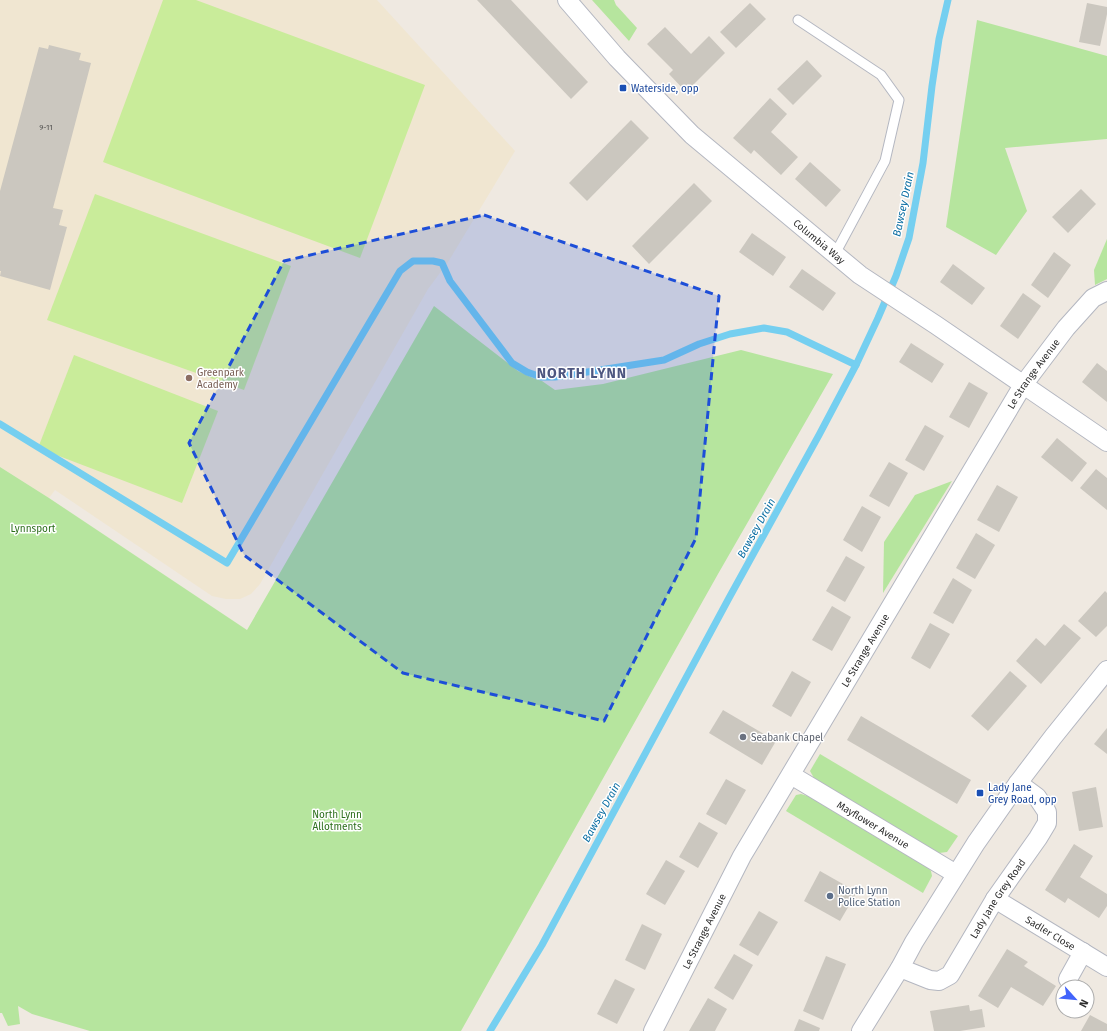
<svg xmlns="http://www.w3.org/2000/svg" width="1107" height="1031" viewBox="0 0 1107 1031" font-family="'Fira Sans',sans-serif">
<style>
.education{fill:#f0e6d1}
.green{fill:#b6e59e}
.pitch{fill:#c9ec9a}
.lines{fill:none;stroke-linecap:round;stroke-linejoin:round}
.stream{stroke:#75cff0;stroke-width:7}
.building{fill:#cbc7bf}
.service-casing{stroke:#b4b7c1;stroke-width:11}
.minor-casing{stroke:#b4b7c1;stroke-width:20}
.service{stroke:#fff;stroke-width:9}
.minor{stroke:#fff;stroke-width:18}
.marked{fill:#1d4ed8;fill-opacity:0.2;stroke:#1d4ed8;stroke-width:3;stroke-dasharray:8 5;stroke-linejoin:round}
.transit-dot{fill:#1a4fb4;stroke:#fff;stroke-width:1.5}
.education-dot{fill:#8d6e63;stroke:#fff;stroke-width:1.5}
.worship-dot{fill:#6b7280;stroke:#fff;stroke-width:1.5}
.service-dot{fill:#5c6f8a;stroke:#fff;stroke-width:1.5}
.labels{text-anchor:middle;stroke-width:3;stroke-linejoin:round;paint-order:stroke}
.number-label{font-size:8px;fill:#555452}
.transit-label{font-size:10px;fill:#164399;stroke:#fff;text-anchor:start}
.street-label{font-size:10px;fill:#2e2e2e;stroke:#fff}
.education-label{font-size:10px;fill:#785e54;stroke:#fff;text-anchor:start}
.park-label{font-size:10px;fill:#2c6e1b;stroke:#fff}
.worship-label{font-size:10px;fill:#5b616d;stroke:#fff;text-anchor:start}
.service-label{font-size:10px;fill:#4e5e75;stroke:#fff;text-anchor:start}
.water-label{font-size:11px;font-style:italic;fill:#0d6fa3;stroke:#fff}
.district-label{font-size:14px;font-weight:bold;letter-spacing:1px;fill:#4d5680;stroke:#fff}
</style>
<rect width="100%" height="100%" fill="#efe9e1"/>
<path class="education" d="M0,0H377L515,151L448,262L428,289L260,584L251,594L240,599H226L212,596L55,490L49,498L0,467Z"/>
<g class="green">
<path d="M592,0H614L616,5L637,28L629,41Z"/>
<path d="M977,20L1107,56V139L1005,148L1027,211L996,255L946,227Z"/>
<path d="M1107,239V279L1095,285L1094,270Z"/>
<path d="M434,306L518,371L533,378L542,381L555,390L603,384L741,350L833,374L718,574L461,1031H90L32,1014L18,1006L20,1024L8,1026L2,1013H0V467L49,498L247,630Z"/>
<path d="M952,481L883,593L884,542L915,495Z"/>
<path d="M820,754L958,836L947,852L939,853L814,778L810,771Z"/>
<path d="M801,794L814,798L927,866L931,871L932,876L923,893L786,811L796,795Z"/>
</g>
<g class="pitch">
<path d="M163,0H196L425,85L360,258L103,162Z"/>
<path d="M95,194L291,266L244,390L47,320Z"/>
<path d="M74,355L218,411L182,503L38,448Z"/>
</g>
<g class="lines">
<g class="stream">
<path d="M0,424L227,563L400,271L413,261H433L442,263L450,281L512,363L527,372L541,377H555L664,360L699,344L730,334L764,328L787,332L856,365"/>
<path d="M490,1031L542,945L729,598L819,435L856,365L878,318L896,276L909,238L923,163L932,86L939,39L948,0"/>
</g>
</g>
<g class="building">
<path d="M477,0H511L588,82L571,99Z"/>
<path d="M750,3L766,19L736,48L720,32Z"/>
<path d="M1087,3L1107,7V14L1100,46L1079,42Z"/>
<path d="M665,27L691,54L709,36L725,53L686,92L669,74L673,70L647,44Z"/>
<path d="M49,45L81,53L79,60L91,63L53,208L63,210L59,225L67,227L50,290L0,276L1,271H0V191L39,47L48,49Z"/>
<path d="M807,60L822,76L793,105L777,89Z"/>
<path d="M770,98L787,114L771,132L798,157L781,175L754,150L751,154L733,138Z"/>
<path d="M631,120L649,138L587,201L569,183Z"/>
<path d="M810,162L841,190L826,207L795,179Z"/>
<path d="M694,183L712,201L649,264L632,246Z"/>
<path d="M1081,189L1096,204L1068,233L1052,217Z"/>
<path d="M752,233L786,257L773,276L739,252Z"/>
<path d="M1054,252L1071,265L1048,298L1031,285Z"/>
<path d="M953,264L985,288L972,305L940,282Z"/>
<path d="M802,269L836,293L823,311L789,287Z"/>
<path d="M1023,293L1041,306L1018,339L1000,326Z"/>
<path d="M911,343L944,364L932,383L899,362Z"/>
<path d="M1097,363L1107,371V402L1082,382Z"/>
<path d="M969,382L988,393L969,428L949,417Z"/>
<path d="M925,425L944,436L924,471L905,460Z"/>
<path d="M1057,438L1087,463L1072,482L1041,457Z"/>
<path d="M889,462L908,473L889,507L869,496Z"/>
<path d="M1096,469L1107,478V510L1080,488Z"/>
<path d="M997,485L1018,497L999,532L977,520Z"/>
<path d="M862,506L881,517L862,552L843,540Z"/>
<path d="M976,533L995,545L975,579L956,568Z"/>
<path d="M846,556L865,567L845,602L826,591Z"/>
<path d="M953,578L972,590L953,624L933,613Z"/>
<path d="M1105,591L1107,593V626L1096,637L1078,621Z"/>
<path d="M832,606L851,617L832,651L812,640Z"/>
<path d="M930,623L950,634L930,669L911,658Z"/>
<path d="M1064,624L1081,638L1041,684L1016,661L1036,638L1045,646Z"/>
<path d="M792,671L811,682L791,717L772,706Z"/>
<path d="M1010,671L1027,686L988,731L971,716Z"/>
<path d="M723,710L776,741L762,765L709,733Z"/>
<path d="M861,716L971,780L957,804L847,740Z"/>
<path d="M1107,728V754L1094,744Z"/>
<path d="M726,779L746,790L726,825L706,814Z"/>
<path d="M1096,787L1103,827L1079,831L1072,792Z"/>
<path d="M699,822L718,833L698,868L679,857Z"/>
<path d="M1074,844L1093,856L1080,877L1107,894V906L1099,918L1068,898L1065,903L1045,890Z"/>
<path d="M666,860L685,871L665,905L646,894Z"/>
<path d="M820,871L857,892L840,921L804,901Z"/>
<path d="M759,911L778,922L758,956L739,945Z"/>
<path d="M642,924L662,934L645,970L625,960Z"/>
<path d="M1007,949L1028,962L1024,966L1056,986L1043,1006L1011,987L998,1008L978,996Z"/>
<path d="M734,954L753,965L733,1000L714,988Z"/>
<path d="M826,956L846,964L823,1020L803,1011Z"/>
<path d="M615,979L635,989L617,1024L597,1014Z"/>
<path d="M708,998L727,1009L717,1027L715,1031H689Z"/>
<path d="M969,1005L970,1011L982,1009L985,1027L960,1031H934L930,1011Z"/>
<path d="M1090,1015L1107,1024V1031H1081Z"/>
<path d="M799,1019L820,1028L819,1031H794Z"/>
</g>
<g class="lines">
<g class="service-casing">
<path id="service" d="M798,20L881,75L899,100L885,161L835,254"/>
</g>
<g class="minor-casing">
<g id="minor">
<path id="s1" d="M567,0L617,58L692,135L860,275L936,325L1107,442"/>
<path id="s2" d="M791,775L956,874"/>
<path id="s3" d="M995,899L1107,967"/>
<path id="s4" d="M900,968L930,980L939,981L950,975L995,899L1038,838L1047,823V812L1037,797L1018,783"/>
<path d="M1068,979L1083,952"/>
<path id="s5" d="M653,1031L742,856L1023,385L1066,328L1093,298L1107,291"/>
<path d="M861,1031L900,968L914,942L976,843L1018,783L1053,737L1107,670"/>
</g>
</g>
<use href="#service" class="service"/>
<use href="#minor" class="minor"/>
</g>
<path class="marked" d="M484,215L719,296L696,538L604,721L403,673L244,555L189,443L284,261Z"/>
<g class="transit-dot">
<rect x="619" y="84" width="8" height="8" rx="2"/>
<rect x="976" y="789" width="8" height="8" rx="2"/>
</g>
<circle class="education-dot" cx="189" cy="378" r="4"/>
<circle class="worship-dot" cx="743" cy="737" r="4"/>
<circle class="service-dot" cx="830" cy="896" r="4"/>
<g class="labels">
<g class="number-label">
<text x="46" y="130">9-11</text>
</g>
<g class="transit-label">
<text x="631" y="92">Waterside, opp</text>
<text x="988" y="791">Lady Jane<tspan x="988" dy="12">Grey Road, opp</tspan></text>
</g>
<g class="street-label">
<text dy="4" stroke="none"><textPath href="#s1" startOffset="350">Columbia Way</textPath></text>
<text dy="4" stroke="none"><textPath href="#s5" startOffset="760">Le Strange Avenue</textPath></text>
<text dy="4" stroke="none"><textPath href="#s5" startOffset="436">Le Strange Avenue</textPath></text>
<text dy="4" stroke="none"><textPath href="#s2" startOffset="96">Mayflower Avenue</textPath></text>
<text dy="4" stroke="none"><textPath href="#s4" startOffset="144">Lady Jane Grey Road</textPath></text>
<text dy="4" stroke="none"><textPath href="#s5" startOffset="112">Le Strange Avenue</textPath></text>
<text dy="4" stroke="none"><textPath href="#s3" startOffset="65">Sadler Close</textPath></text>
</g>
<g class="education-label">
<text x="197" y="376">Greenpark<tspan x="197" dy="12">Academy</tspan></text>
</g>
<g class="park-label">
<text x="33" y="532">Lynnsport</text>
<text x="337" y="818">North Lynn<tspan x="337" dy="12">Allotments</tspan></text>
</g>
<g class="worship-label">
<text x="751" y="741">Seabank Chapel</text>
</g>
<g class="service-label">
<text x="838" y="894">North Lynn<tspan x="838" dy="12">Police Station</tspan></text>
</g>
<g class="water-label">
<text transform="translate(903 204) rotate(-78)" y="4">Bawsey Drain</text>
<text transform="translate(756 528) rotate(-61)" y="4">Bawsey Drain</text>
<text transform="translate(601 812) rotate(-61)" y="4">Bawsey Drain</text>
</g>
<g class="district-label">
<text x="582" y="378">NORTH LYNN</text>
</g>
</g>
<g transform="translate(1075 999) rotate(117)"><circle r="19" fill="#ffffff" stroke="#ababab"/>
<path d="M0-3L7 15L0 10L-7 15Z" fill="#4264fb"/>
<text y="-6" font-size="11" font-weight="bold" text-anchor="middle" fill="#2e2e2e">N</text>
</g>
</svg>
